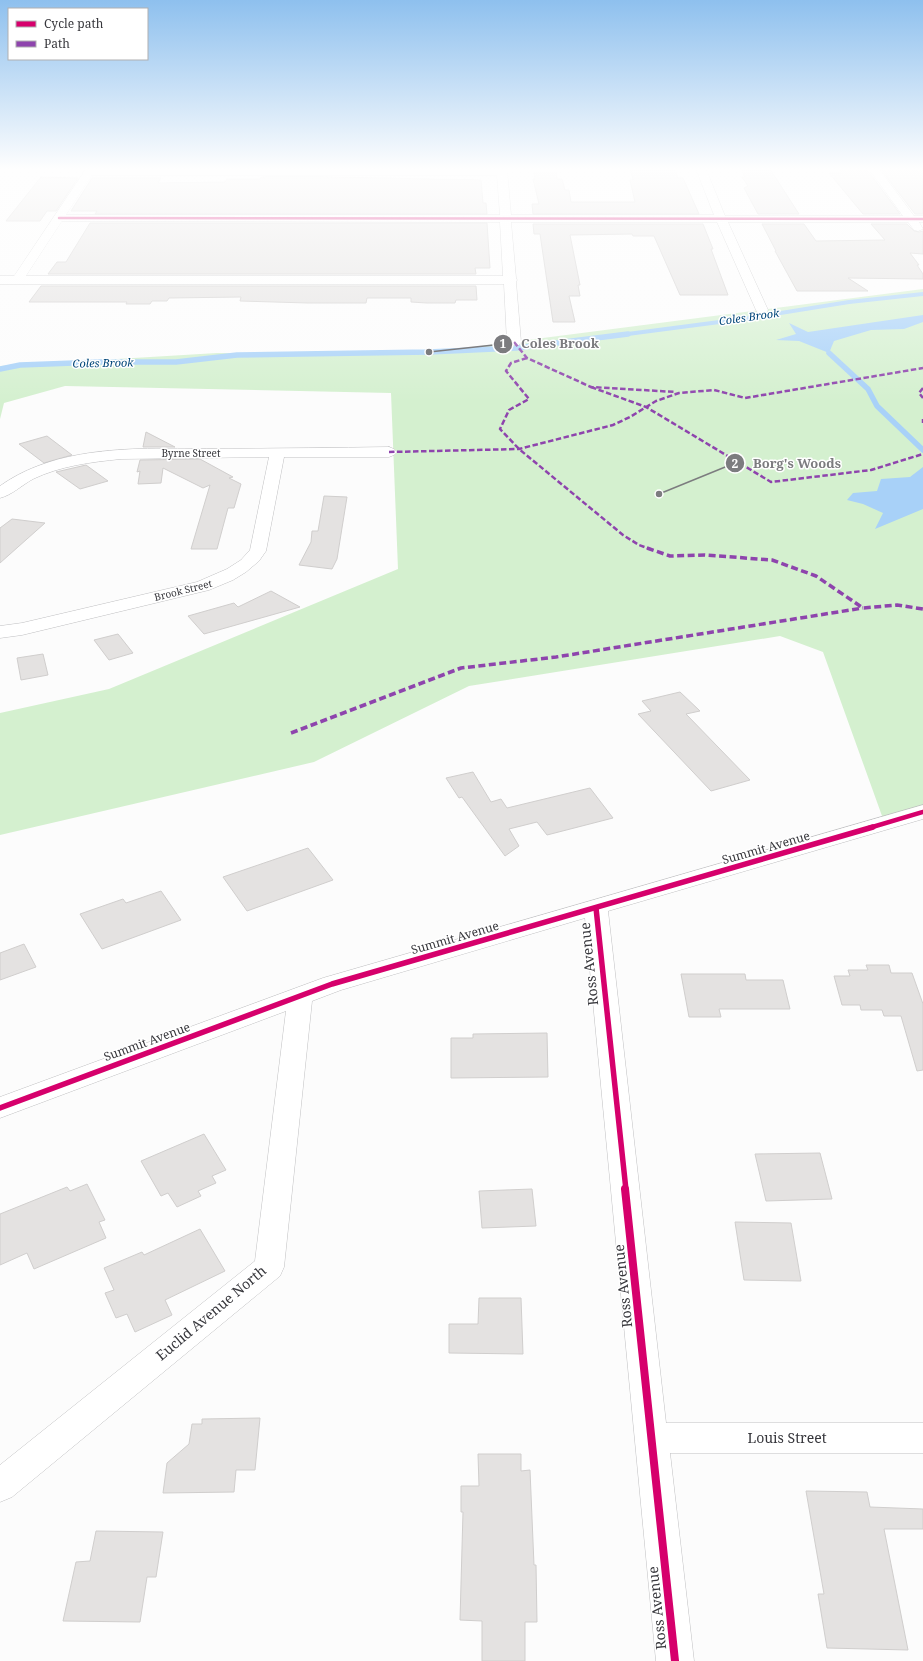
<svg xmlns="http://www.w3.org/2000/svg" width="923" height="1661" viewBox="0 0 923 1661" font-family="'Noto Serif',serif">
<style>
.green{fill:#d4f0cf}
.water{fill:#a8d1f8}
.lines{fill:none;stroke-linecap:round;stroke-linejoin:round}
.stream-far1{stroke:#a8d1f8;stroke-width:4}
.stream{stroke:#a8d1f8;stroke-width:5.5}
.building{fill:#e4e2e1;stroke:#d0cecd}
.street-casing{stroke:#c0c0c2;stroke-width:1}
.street{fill:#fff;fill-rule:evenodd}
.quiet-far1{stroke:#8e44ad;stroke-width:2.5;stroke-dasharray:5.5 2.5;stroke-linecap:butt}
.quiet{stroke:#8e44ad;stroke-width:3.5;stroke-dasharray:7 3.5;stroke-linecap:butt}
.cycleway-far3-casing{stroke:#fff;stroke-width:4}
.cycleway-far2-casing{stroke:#fff;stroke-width:6}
.cycleway-far1-casing{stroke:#fff;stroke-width:8}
.cycleway-casing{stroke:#fff;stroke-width:10}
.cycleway-far3{stroke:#d6006c;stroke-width:2.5}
.cycleway-far2{stroke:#d6006c;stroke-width:4.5}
.cycleway-far1{stroke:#d6006c;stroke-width:5.5}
.cycleway{stroke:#d6006c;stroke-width:8}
.labels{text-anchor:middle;stroke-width:3;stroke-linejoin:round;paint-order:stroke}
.far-street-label{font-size:10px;fill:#37373c;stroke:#fff}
.far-water-label{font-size:11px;font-style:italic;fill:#004679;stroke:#fff}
.street-label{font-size:12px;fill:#37373c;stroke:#fff}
.near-street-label{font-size:14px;fill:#37373c;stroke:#fff}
.leader{fill:none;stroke:#7c7c7f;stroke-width:1.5}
.callout-dot{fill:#7c7c7f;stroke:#fff;stroke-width:1.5}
.mark-label{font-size:12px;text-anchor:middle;font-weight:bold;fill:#fff}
.callout-label{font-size:13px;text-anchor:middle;font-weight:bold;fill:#7c7c7f;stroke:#fff;stroke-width:3;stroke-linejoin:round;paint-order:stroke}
</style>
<rect width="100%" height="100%" fill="#fcfcfc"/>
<path class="green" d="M923,289V816L886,827L823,652L780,636L469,686L314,762L0,835V713L109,689L398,569L391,393L65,386L4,403L0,419V366L217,353H427Z"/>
<g class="water">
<path d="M923,315V322L904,329L871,330L834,341L829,353L799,341L776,340L796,334L789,323L808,332Z"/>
<path d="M923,467V509L875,529L883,513L863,504L847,500L853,493L877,491L881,479L910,477Z"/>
</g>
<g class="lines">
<path class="stream-far1" d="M620,335L750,318L849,302L923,294"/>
<g class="stream">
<path d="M829,353L868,389L877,406L923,450"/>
<path d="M0,369L20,365L101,362H176L237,355L429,352L516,348L628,334"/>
</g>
</g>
<g class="building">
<path d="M630,169H674L678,178H683L699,214H533L532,204H539L533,179H535L534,172H556L557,179H562L565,190H569L571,202H635L630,180H633Z"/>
<path d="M741,169H770L799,214H758L744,188L748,186L742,177H745Z"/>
<path d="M840,171H868L900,214H863L829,173H842Z"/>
<path d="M882,171H923V214H915Z"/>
<path d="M284,176L481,180L483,203H486L487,214H95L97,211H71L92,178H161L158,183L225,182L227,179H260L261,177Z"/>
<path d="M41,177L78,178L56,211H47L40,221H6Z"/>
<path d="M90,223H487L490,268H475L476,274H48L57,262H66Z"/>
<path d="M533,224H703L713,249H711L728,295H680L654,236H633L632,234L570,235L580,285H578L580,296H569L575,322H553L540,234H534Z"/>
<path d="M762,224H804L816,241L885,240L871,224H907L914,231L919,232L923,231V254L910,253L919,265H917L923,274V279L848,278L868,291H797L775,251H776Z"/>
<path d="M41,286H476L477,300H456L455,303H427L411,302V298H367L366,303H308L240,301L241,297L169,298L167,301H152L150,304H126L127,302H29Z"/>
<path d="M146,432L175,447H143Z"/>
<path d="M47,436L72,455L44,463L19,444Z"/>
<path d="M200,459L233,477L229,478L241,484L234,508H228L217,549H191L210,485L203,488L163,468L161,483L138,484L140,471L137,472L140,460Z"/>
<path d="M86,465L108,481L80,489L56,472Z"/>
<path d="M324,496L347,497L337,559L332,569L299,565L311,542L312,531H318Z"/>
<path d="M12,519L45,523L0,563V528Z"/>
<path d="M271,591L300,607L204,634L188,616L234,603L238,607Z"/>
<path d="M118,634L133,653L109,660L94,640Z"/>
<path d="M43,654L48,675L21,680L17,658Z"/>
<path d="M680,692L700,711L686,714L750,780L711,791L638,714L651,711L642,701Z"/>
<path d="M473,772L491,802L501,799L507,808L590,788L613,818L547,835L537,822L509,829L519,846L505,856L462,797L459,798L446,778Z"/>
<path d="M308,848L333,880L247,911L223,877Z"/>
<path d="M161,891L181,920L102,949L80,914L123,899L126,903Z"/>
<path d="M24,944L36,967L0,980V953Z"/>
<path d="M866,965H889L891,973H912L923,1004V1070L917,1071L901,1016H884L882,1010H861L860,1005H842L834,976H850L848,970H868Z"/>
<path d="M681,974H745L746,980H783L790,1009H719L721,1017H689Z"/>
<path d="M547,1033L548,1077L451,1078V1038H473V1034Z"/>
<path d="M204,1134L226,1170L212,1176L216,1183L198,1191L201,1196L177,1207L168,1193L161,1196L141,1161Z"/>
<path d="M820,1153L832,1199L766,1201L755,1154Z"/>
<path d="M87,1184L105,1220L99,1222L106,1238L34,1269L27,1253L0,1265V1214L67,1187L70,1191Z"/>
<path d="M532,1189L536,1226L482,1228L479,1191Z"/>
<path d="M735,1222L791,1223L801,1281L744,1280Z"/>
<path d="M200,1229L225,1271L165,1300L172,1315L135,1332L127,1314L116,1318L105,1293L114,1290L104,1268L142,1252L144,1255Z"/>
<path d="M479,1298H521L523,1354L449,1353V1324H478Z"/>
<path d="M260,1418L255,1470H236L234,1492L163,1493L167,1463L189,1444L192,1424H202V1419Z"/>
<path d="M478,1454H521V1471L530,1470L534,1565H536L537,1622H525V1661H482V1621L460,1620L463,1512H461V1486H479Z"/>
<path d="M806,1491L867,1492L870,1507L923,1509V1529H884L908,1650L827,1648L818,1594H824Z"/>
<path d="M96,1531L163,1532L156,1577H147L140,1622L63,1621L76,1562L90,1561Z"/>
</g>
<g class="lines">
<g class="street-casing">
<g id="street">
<path d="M86,169H507L511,215H714L696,169H706L725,216H903L869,169H879L914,216H923V222H919L923,229L918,231L914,230L908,222H728L768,310L766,313H758L756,310L717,222H511L516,278L517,280L516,282L521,342L519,345H509L507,342L504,284H0V276H14ZM92,175H497L500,215H66ZM62,221L500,222L503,276H26Z"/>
<path d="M389,447L394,449L397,452L394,455L389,457H284L266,551L259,561L246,572L233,580L209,590L22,635L0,638V626L22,623L197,582L227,569L241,560L250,550L269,457L121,459C91,462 60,466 33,479C22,485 12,495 0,498V486C63,441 154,449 228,449C281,448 335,448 389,447Z"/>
<path d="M923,805V819L608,911L666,1423H923V1453H670L694,1661H656L585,918L341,990L312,1001L284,1267L280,1276L12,1497L0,1502V1465L255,1261L286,1011L0,1118V1097L323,978Z"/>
</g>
</g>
<use href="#street" class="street"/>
<g class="quiet-far1">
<path d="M514,342L527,358L591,387L676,392"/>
<path d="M527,358L511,363L506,371L529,399L509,410L500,429L519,449L623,535L639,545L650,549"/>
<path d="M591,387L646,407L771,482L871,470L923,454"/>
<path d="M923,388L919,393L923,398"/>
<path d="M923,419V423"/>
<path d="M389,452L519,449L613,425L630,417L656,401L679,393L714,390L745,398L923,368"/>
</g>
<g class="quiet">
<path d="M647,548L670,556L705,555L772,560L816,576L863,608L897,605L923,609"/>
<path d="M291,733L461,668L556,657L863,608"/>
</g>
<g class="cycleway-far3-casing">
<path id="cycleway-far3" d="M59,218L923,219"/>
</g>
<g class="cycleway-far2-casing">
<path id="cycleway-far2" d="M869,828L923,812"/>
</g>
<g class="cycleway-far1-casing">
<g id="cycleway-far1">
<path d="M596,908L626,1190"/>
<path d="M0,1108L332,984L873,827"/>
</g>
</g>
<g class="cycleway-casing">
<path id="cycleway" d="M625,1189L675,1661"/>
</g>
<use href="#cycleway-far3" class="cycleway-far3"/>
<use href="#cycleway-far2" class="cycleway-far2"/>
<use href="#cycleway-far1" class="cycleway-far1"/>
<use href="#cycleway" class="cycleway"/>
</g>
<linearGradient id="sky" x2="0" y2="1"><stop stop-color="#8ec0ee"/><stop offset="0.42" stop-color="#fefefe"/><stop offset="1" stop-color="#fefefe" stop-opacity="0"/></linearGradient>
<rect width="923" height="402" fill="url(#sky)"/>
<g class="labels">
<g class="far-street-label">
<text x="191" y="457">Byrne Street</text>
<text transform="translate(183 590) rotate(-14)" y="4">Brook Street</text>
</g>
<g class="far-water-label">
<text transform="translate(749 317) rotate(-8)" y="4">Coles Brook</text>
<text transform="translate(103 363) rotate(-1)" y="4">Coles Brook</text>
</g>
<g class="street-label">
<text transform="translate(766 848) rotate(-16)" y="4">Summit Avenue</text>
<text transform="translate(455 938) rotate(-16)" y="4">Summit Avenue</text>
<text transform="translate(147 1042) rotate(-20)" y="4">Summit Avenue</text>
</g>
<g class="near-street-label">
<text transform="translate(589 964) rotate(-96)" y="5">Ross Avenue</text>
<text transform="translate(623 1286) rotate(-96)" y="5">Ross Avenue</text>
<text transform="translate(211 1313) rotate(-40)" y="5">Euclid Avenue North</text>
<text x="787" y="1443">Louis Street</text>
<text transform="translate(657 1608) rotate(-96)" y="5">Ross Avenue</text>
</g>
</g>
<path class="leader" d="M429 352L503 344M659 494L735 463"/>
<g class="callout-dot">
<circle cx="429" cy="352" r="4"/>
<circle cx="659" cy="494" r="4"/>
<circle cx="503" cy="344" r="10"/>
<circle cx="735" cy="463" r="10"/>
</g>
<g class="mark-label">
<text x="503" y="348">1</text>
<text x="735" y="468">2</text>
</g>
<g class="callout-label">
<text x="560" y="348">Coles Brook</text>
<text x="797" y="468">Borg's Woods</text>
</g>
<rect x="8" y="8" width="140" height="52" fill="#ffffff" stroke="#afafb1"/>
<rect x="16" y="21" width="20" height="6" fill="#d6006c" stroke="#afafb1"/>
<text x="44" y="28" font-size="12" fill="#37373c">Cycle path</text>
<rect x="16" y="41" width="20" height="6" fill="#8e44ad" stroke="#afafb1"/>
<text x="44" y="48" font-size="12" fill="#37373c">Path</text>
</svg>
